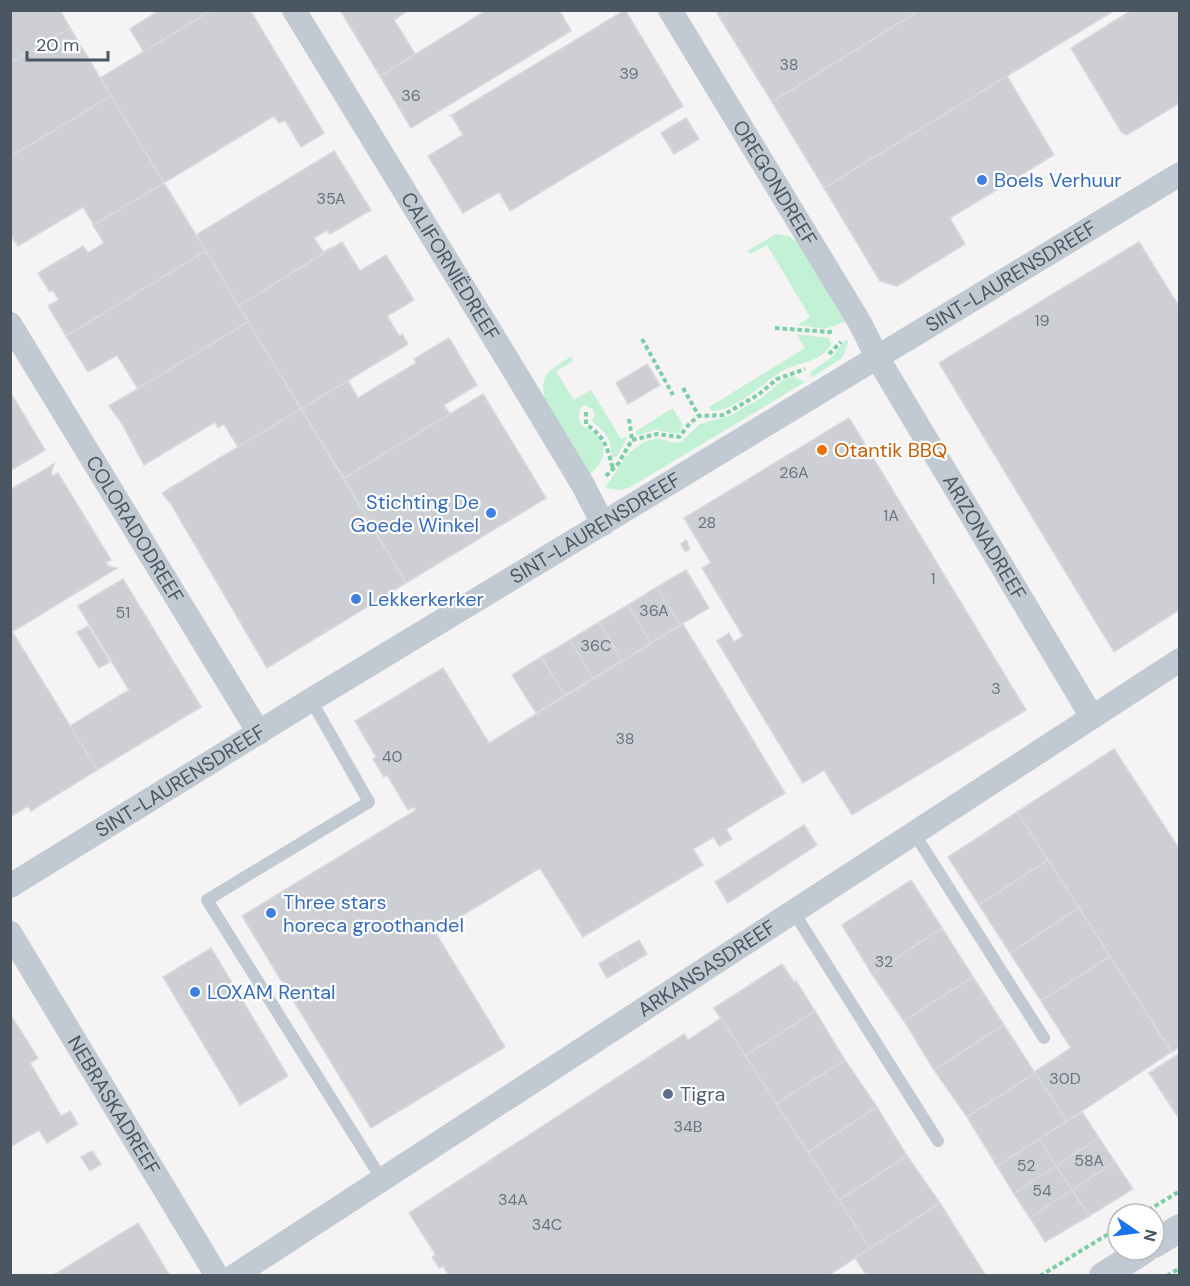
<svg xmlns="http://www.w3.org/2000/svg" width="1190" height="1286" viewBox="0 0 1190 1286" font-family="'DM Sans',sans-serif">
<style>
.green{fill:#c3f1d5}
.building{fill:#cdcfd5;stroke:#d7d9de;stroke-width:1.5}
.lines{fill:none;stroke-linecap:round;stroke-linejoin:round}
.path{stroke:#7ad0a6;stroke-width:4;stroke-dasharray:4.5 3;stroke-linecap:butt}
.service{stroke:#c1cad2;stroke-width:12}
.minor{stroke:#c1cad2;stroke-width:24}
.tertiary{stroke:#c1cad2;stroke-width:28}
.shop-dot{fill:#3f7fe0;stroke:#fff;stroke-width:2}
.food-dot{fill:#e8710a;stroke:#fff;stroke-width:2}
.service-dot{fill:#5c6f8a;stroke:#fff;stroke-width:2}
.labels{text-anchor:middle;stroke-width:4.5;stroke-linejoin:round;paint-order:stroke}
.number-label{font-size:16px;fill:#6b747e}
.shop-label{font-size:20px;fill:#366cbe;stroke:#fff;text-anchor:start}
.street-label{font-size:20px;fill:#4a5661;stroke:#fff}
.food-label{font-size:20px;fill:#c56008;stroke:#fff;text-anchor:start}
.service-label{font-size:20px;fill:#4e5e75;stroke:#fff;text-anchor:start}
</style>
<rect width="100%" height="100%" fill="#f5f3f3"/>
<g class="green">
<path d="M776,234L789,236L798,243L845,322L825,329L798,325L810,317L767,245L751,254L747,251Z"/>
<path d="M796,334L829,338L831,345C818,364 800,361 782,371C766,381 729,416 710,410L709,407L805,348Z"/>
<path d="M845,340L848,341V343L842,358L813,377L809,374L813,370L832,357Z"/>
<path d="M570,357L573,358L572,362L556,371L574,400L591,390L621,439L628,436L617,456L612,458C610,434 607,435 591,420L595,415L593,409L585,405L580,408C579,413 578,418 580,422C583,428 587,427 592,431C610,444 605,462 590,474L545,400C539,373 549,371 570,357Z"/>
<path d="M792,376L805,382L629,488L621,490L605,488L627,455L642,443L657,438L675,443L682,441L700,424L729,416L761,398L783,380Z"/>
<path d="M673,408L683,426L678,434L654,430L636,436V431Z"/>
</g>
<g class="building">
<path d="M10,10H60L70,28L10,63Z"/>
<path d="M160,10H212L144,52L130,29Z"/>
<path d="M212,10H250L324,133L301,147L285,120L279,123L274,116L164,183L100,78Z"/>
<path d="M340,10H409L394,20L415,54L380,76Z"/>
<path d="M487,10H559L571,31L411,128L380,76Z"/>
<path d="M625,10L683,106L510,211L499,192L463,213L428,156L463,135L452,116H450Z"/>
<path d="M716,10H732L720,18Z"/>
<path d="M732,10H920L772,102L720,18Z"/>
<path d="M920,10H1115L824,188L772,102Z"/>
<path d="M1132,10H1180V98L1178,104L1127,135L1122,133L1071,48Z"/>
<path d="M70,28L111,96L10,157V63Z"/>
<path d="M1007,76L1054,155L950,218L965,244L897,286L880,281L824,188Z"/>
<path d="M111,96L164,183L94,225L83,207L18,246L10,234V157Z"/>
<path d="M686,118L699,139L674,154L661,133Z"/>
<path d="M334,151L371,210L330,234L327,230L314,238L323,252L333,247L239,306L196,235Z"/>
<path d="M164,183L206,251L66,336L48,306L59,300L53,290L50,292L38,273L83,246L88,253L104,243L93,225Z"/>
<path d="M342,242L360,271L386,255L414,300L387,316L399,336L402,334L408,344L301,409L239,306Z"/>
<path d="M1139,242L1180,308V609L1114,652L939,363Z"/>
<path d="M206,251L248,322L138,389L117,355L88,372L66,336Z"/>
<path d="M248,322L301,409L238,447L224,424L218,428L215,422L144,465L121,422L109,406Z"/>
<path d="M449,338L477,385L444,405L450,414L344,478L301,409L348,381L358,398L416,363L414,359Z"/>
<path d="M647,364L660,385L628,404L616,383Z"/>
<path d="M10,392L45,450L10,471Z"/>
<path d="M483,394L546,498L406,583L344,478Z"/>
<path d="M301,409L406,583L267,668L171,504L162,493Z"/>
<path d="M849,418L1026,710L852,815L824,770L803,783L717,641L729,633L734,642L743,636L702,568L711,563L684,518Z"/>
<path d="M54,464L51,473L53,476L58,473L111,560L106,562L108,566L117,568L12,632L10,628V490Z"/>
<path d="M686,540L690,549L685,552L681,544Z"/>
<path d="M686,570L709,608L680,625L657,587Z"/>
<path d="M123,579L201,707L97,770L70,726L129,690L78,606Z"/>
<path d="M657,587L680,625L651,643L628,605Z"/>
<path d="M628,605L651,643L622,661L599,622Z"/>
<path d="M599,622L622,661L593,678L570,640Z"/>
<path d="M683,624L785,793L726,829L732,839L719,846L714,837L693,849L703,865L583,937L540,868L435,932L505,1047L371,1128L242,916L416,810L414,807L408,810L387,775L384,777L373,759L376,757L355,721L443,668L489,743Z"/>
<path d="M88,626L110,662L99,668L77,632Z"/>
<path d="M10,628L97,770L31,811L28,806L10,817Z"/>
<path d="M570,640L593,678L565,695L541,657Z"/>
<path d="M541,657L565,695L536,713L512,675Z"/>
<path d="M1114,749L1180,850V1046L1172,1052L1017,812Z"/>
<path d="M1017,812L1048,860L979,905L948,857Z"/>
<path d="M804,825L817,845L728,903L715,882Z"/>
<path d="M1048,860L1079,908L1010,953L979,905Z"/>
<path d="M911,880L942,928L872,974L842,925Z"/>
<path d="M1079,908L1110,956L1041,1001L1010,953Z"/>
<path d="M942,928L973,977L904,1021L872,974Z"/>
<path d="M639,940L647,954L624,968L615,954Z"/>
<path d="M211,948L288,1076L240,1105L163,977Z"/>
<path d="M615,954L624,968L607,978L599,964Z"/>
<path d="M1110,956L1171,1052L1067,1121L1034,1072L1071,1048L1041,1001Z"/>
<path d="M782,964L794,982L796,981L815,1011L745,1056L714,1008Z"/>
<path d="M973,977L1004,1025L934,1070L904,1021Z"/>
<path d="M815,1011L845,1060L776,1104L745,1056Z"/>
<path d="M10,1014L38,1058L30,1063L61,1116L70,1111L78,1124L47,1143L39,1130L10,1147Z"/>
<path d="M721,1018L870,1248L828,1276H449L443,1266L439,1268L432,1257L436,1255L409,1213L684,1034L688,1040Z"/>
<path d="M1004,1025L1035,1073L967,1117L934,1070Z"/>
<path d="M1180,1053V1120L1149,1073Z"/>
<path d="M845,1060L877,1107L808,1152L776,1104Z"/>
<path d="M1035,1073L1067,1121L997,1166L967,1117Z"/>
<path d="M877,1107L907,1156L839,1200L808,1152Z"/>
<path d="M1082,1112L1099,1138L1056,1166L1039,1139Z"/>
<path d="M1099,1138L1115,1162L1072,1190L1056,1166Z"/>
<path d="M1039,1139L1056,1166L1014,1194L997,1166Z"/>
<path d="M92,1151L101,1164L90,1171L81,1157Z"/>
<path d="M907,1156L940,1203L870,1249L839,1200Z"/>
<path d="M1115,1162L1133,1189L1089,1216L1072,1190Z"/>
<path d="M1056,1166L1072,1190L1030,1218L1014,1194Z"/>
<path d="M1072,1190L1089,1216L1045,1242L1030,1218Z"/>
<path d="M940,1203L986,1276H867L855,1258Z"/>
<path d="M138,1223L170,1276H52Z"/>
</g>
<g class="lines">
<g class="path">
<path d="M775,328L829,332L834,331"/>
<path d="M642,339L673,395"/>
<path d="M829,354L841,342"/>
<path d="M683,388L699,416"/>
<path d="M586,412V424C605,437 607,447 613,469"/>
<path d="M629,419L632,439"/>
<path d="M606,476L618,464L632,440L657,434L679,437L690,423L699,416L723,415L758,395L777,379L805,369"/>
<path d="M1142,1214L1180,1191"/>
<path d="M1040,1276L1118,1228"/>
<path d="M1167,1276L1180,1268"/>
</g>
<g class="service">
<path d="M311,700L369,802L207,900L381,1178"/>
<path d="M914,833L1044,1038"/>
<path d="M793,911L938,1141"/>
</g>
<g class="minor">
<path id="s1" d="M294,10L518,377L583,485L603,524"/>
<path id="s2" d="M670,10L860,323L877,357L1092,717"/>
<path id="s3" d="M10,324L259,733"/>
<path id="s4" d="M10,886L311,700L1180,174"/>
<path id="s5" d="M10,933L217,1276"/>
<path id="s6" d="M234,1276L1180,660"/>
</g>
<g class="tertiary">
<path d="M1154,1244L1180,1228"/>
<path d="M1103,1276L1144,1250"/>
</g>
</g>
<g class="shop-dot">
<circle cx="982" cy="180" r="6"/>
<circle cx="491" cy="513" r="6"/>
<circle cx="356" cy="599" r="6"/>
<circle cx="271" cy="913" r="6"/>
<circle cx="195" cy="992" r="6"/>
</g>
<circle class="food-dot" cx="822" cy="450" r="6"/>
<circle class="service-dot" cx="668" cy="1094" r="6"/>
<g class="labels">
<g class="number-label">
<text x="789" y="70">38</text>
<text x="629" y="79">39</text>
<text x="411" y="101">36</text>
<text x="331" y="204">35A</text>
<text x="1042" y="326">19</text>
<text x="794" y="478">26A</text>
<text x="891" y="521">1A</text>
<text x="707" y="528">28</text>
<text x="933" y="584">1</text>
<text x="654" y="616">36A</text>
<text x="123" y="618">51</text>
<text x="596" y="651">36C</text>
<text x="996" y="694">3</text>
<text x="625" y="744">38</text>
<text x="392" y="762">40</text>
<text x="884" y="967">32</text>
<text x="1065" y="1084">30D</text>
<text x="688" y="1132">34B</text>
<text x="1089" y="1166">58A</text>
<text x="1026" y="1171">52</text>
<text x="1042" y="1196">54</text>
<text x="513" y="1205">34A</text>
<text x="547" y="1230">34C</text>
</g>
<g class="shop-label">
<text x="994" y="187">Boels Verhuur</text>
<text x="479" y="509" text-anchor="end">Stichting De<tspan x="479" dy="23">Goede Winkel</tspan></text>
<text x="368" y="606">Lekkerkerker</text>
<text x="283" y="909">Three stars<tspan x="283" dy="23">horeca groothandel</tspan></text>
<text x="207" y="999">LOXAM Rental</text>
</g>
<g class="street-label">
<text dy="7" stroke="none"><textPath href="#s2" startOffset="202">OREGONDREEF</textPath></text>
<text dy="7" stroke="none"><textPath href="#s1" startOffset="300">CALIFORNIËDREEF</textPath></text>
<text dy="7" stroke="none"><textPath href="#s4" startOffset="1172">SINT-LAURENSDREEF</textPath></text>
<text dy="7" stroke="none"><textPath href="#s3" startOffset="240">COLORADODREEF</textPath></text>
<text dy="7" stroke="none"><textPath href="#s4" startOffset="686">SINT-LAURENSDREEF</textPath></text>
<text dy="7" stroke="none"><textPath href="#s2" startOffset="614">ARIZONADREEF</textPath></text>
<text dy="7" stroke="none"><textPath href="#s4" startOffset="200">SINT-LAURENSDREEF</textPath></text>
<text dy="7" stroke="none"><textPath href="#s6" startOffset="564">ARKANSASDREEF</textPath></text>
<text dy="7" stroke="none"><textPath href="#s5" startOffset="201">NEBRASKADREEF</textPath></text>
</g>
<g class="food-label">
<text x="834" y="457">Otantik BBQ</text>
</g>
<g class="service-label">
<text x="680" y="1101">Tigra</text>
</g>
</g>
<rect width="1190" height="1286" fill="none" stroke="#4a5661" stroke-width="24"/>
<g transform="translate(1136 1232) rotate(104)"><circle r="28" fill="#ffffff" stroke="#b7bbc0" stroke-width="1.5"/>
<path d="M0-4.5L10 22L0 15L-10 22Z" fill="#1a73e8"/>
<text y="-9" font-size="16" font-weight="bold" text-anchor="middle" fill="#4a5661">N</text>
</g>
<path d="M27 51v9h81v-9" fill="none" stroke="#4a5661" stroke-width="3"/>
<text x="36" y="51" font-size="18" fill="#4a5661" stroke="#ffffff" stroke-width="4.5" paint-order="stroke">20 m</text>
</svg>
